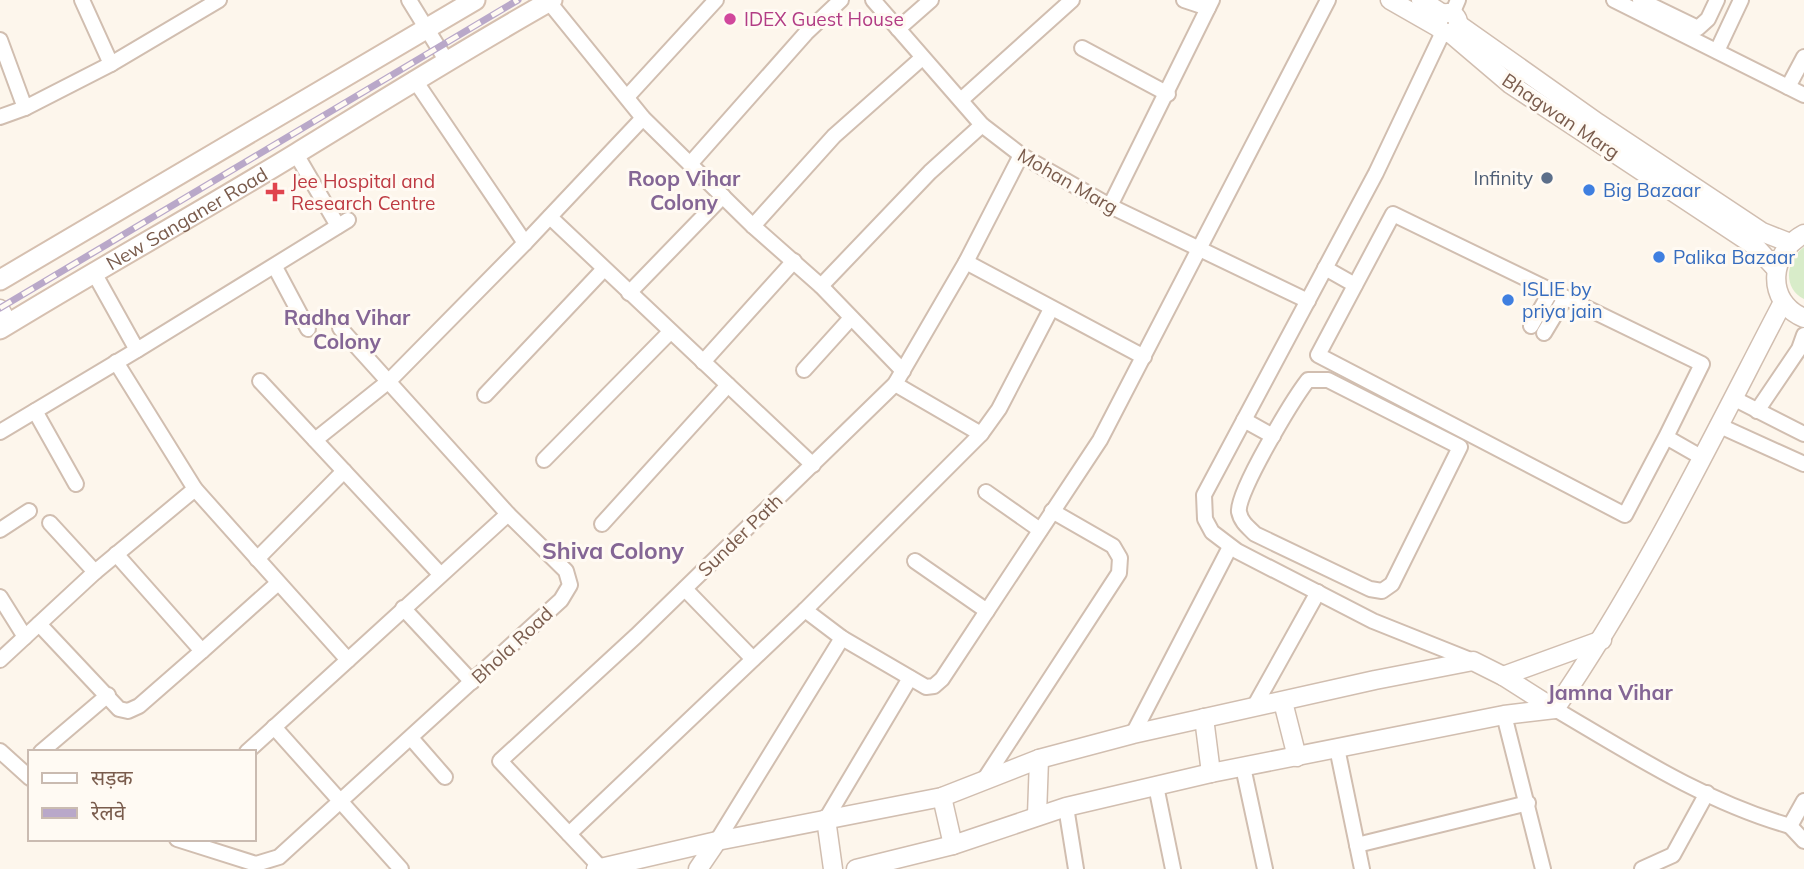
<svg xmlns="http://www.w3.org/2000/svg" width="1804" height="869" viewBox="0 0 1804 869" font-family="Mulish,'Noto Sans Devanagari',sans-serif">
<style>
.green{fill:#d8ecc9}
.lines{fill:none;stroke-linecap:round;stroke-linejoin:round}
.minor-casing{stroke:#d1beb0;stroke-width:18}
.tertiary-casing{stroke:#d1beb0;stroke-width:21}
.secondary-casing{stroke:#d6c0b0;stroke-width:23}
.minor{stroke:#fff;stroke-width:14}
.tertiary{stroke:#fff;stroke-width:18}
.secondary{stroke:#fff;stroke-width:19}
.rail-casing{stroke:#b9a8c9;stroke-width:7}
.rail{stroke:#fffaf3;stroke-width:4.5;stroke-dasharray:13;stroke-linecap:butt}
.hotel-dot{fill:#d1479c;stroke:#fffaf3;stroke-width:2.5}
.service-dot{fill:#5c6f8a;stroke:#fffaf3;stroke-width:2.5}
.shop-dot{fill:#3f7fe0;stroke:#fffaf3;stroke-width:2.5}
.health-dot{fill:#e0444e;stroke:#fffaf3;stroke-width:2.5}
.labels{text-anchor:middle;stroke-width:6;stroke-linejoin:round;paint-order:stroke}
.hotel-label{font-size:19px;fill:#b23c85;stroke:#fffaf3;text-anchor:start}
.street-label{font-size:19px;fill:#7a5c4d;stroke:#fffaf3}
.service-label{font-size:19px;fill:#4e5e75;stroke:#fffaf3;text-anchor:end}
.health-label{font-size:19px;fill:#be3a42;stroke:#fffaf3;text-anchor:start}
.shop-label{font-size:19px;fill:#366cbe;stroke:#fffaf3;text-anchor:start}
.neighbourhood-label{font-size:21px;font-weight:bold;fill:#846695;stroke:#fffaf3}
.quarter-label{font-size:23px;font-weight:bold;fill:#846695;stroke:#fffaf3}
</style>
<rect width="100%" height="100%" fill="#fdf6ec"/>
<path class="green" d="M1804,247V299C1782,288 1786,260 1804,247Z"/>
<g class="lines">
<g class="minor-casing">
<g id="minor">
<path d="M409,0L446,60"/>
<path d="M873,0L982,125L1021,155L1110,206L1308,301"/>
<path d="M1184,0L1208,8"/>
<path d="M1614,0L1788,87"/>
<path d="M1640,0L1698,28L1708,19L1717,0"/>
<path d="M549,2L643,118L753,226L821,286L903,371"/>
<path d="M1452,14L1458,0"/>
<path d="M898,29L931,0"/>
<path d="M1443,32L1376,173L1204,495L1205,519L1212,532L1237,551L1373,621L1473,661"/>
<path d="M0,40L25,108"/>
<path d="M1082,48L1168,94"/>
<path d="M1717,51L1741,0"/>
<path d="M1804,57L1788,87L1804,95"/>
<path d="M111,64L219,0"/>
<path d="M414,79L525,243L643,118"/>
<path d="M627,97L716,0"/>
<path d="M961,100L1072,0"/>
<path d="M0,117L25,108L111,64L82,0"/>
<path d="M296,154L338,226"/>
<path d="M690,164L806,33L841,0"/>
<path d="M1110,206L1212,0"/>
<path d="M550,217L813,465"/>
<path d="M753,226L834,136L922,58"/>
<path d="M966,262L1144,357"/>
<path d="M275,267L308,329"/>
<path d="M1325,268L1355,285"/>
<path d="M93,271L137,350L348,220"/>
<path d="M821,286L930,172L982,125"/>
<path d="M629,293L723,196"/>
<path d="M1531,326L1551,291"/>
<path d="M1544,333L1565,298"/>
<path d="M116,362L195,489L348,660L508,514"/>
<path d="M703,362L794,261"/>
<path d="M804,370L851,318"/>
<path d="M1308,380H1328L1460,447L1392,584L1382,591L1370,589L1255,534C1248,527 1241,522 1239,512C1236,493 1294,398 1308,380Z"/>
<path d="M260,381L440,574"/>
<path d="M895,384L981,434L999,409L1051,309"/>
<path d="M485,395L603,270"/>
<path d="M1733,398L1804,434"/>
<path d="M35,411L76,484"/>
<path d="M1757,411L1799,349L1804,335"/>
<path d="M1244,420L1273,436"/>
<path d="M1718,425L1804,464"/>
<path d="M0,432L137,350"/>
<path d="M1666,437L1625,515L1318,355L1393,214L1702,364L1666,437L1701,457"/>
<path d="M315,440L389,381L525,243"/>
<path d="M544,460L670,332"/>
<path d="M986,492L1040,530"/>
<path d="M50,523L95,572"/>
<path d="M602,524L728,385"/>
<path d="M0,530L29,511"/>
<path d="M116,554L202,651L278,583"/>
<path d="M257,559L344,471"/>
<path d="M915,561L987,611"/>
<path d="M685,589L753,659"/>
<path d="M0,597L25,637"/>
<path d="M403,608L472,682"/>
<path d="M805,610L842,638L926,687L934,686L942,679L1100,440L1328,0"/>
<path d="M39,624L119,709L128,711L139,706L202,651"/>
<path d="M0,660L95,572L195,489"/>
<path d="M1254,707L1318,592"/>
<path d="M1555,709C1630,753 1705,802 1790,826L1804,801"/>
<path d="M1504,715L1543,869"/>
<path d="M274,727L401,869"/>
<path d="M1133,734L1230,547"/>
<path d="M411,738L445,777"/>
<path d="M1337,748L1362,869"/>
<path d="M0,751L30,778"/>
<path d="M41,752L108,695"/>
<path d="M247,752L348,660"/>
<path d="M1243,767L1265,869"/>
<path d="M984,780L1119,573L1120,558L1113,546L1052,511"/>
<path d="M1156,786L1173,869"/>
<path d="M1066,807L1076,869"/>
<path d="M826,819L910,678"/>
<path d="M1790,826L1804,841"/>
<path d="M569,834L805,610L981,434"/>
<path d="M177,839L256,864L279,857L561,600L570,585L566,571L508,514L340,328"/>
<path d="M717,841L842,638"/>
<path d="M1357,845L1528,803"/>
<path d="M601,868L500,761L636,636L895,384L966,262L1021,155"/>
<path d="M1642,869L1673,855L1707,793"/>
</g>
</g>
<g class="tertiary-casing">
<g id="tertiary">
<path d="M1390,0L1439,28"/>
<path d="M1421,0L1443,14"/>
<circle cx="1448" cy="23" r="10"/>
<path d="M1458,24L1598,123L1762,232L1790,243"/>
<path d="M1450,33L1510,84L1755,246L1776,269"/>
<path d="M1804,234C1770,252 1764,301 1804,318"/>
<path d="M0,309L8,324"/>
<path d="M1503,676L1602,640"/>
<path d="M1283,702L1297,757"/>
<path d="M1204,718L1211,773"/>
<path d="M942,797L953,845"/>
<path d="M1037,815L1039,759"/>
<path d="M826,819L833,869"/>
<path d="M596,869L717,841L942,797L1039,759L1133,734L1375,680L1473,661L1503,676L1555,709"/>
<path d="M698,869L717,841"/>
<path d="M856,869L953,845L1066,807L1211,773L1504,715L1555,709C1643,581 1711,440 1783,302"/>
</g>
</g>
<g class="secondary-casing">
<g id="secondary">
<path d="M0,280L475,0"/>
<path id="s1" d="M0,329C98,269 199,213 297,153C382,101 465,49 552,0"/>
</g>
</g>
<use href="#minor" class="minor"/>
<use href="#tertiary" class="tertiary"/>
<use href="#secondary" class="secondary"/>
<g class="rail-casing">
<path id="rail" d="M0,308L518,0"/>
</g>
<use href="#rail" class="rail"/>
</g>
<circle class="hotel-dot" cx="730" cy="19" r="7"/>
<circle class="service-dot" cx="1547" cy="178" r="7"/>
<g class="shop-dot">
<circle cx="1589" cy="190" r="7"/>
<circle cx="1659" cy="257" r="7"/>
<circle cx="1508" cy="300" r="7"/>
</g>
<path class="health-dot" d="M271.5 181.5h7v7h7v7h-7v7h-7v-7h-7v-7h7z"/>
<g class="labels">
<g class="hotel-label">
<text x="744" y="26">IDEX Guest House</text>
</g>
<g class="street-label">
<text transform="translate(1561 116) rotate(34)" y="7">Bhagwan Marg</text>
<text transform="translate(1068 181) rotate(30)" y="7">Mohan Marg</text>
<text dy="7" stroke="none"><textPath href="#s1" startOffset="217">New Sanganer Road</textPath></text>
<text transform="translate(740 535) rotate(-44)" y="7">Sunder Path</text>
<text transform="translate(512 645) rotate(-43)" y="7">Bhola Road</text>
</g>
<g class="service-label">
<text x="1533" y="185">Infinity</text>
</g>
<g class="health-label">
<text x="291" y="188">Jee Hospital and<tspan x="291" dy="22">Research Centre</tspan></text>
</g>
<g class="shop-label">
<text x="1603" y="197">Big Bazaar</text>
<text x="1673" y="264">Palika Bazaar</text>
<text x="1522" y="296">ISLIE by<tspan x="1522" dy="22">priya jain</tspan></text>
</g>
<g class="neighbourhood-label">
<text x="684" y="186">Roop Vihar<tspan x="684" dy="24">Colony</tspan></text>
<text x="347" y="325">Radha Vihar<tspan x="347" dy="24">Colony</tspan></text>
<text x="1610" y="700">Jamna Vihar</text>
</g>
<g class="quarter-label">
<text x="613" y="559">Shiva Colony</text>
</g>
</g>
<rect x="28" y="750" width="228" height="91" fill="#fffaf3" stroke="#cabbb1" stroke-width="2"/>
<rect x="42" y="773" width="35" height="10" fill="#ffffff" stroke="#cabbb1" stroke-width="2"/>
<text x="91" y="785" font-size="21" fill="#7a5c4d">सड़क</text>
<rect x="42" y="808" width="35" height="10" fill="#b9a8c9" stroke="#cabbb1" stroke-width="2"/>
<text x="91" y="820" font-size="21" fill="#7a5c4d">रेलवे</text>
</svg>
